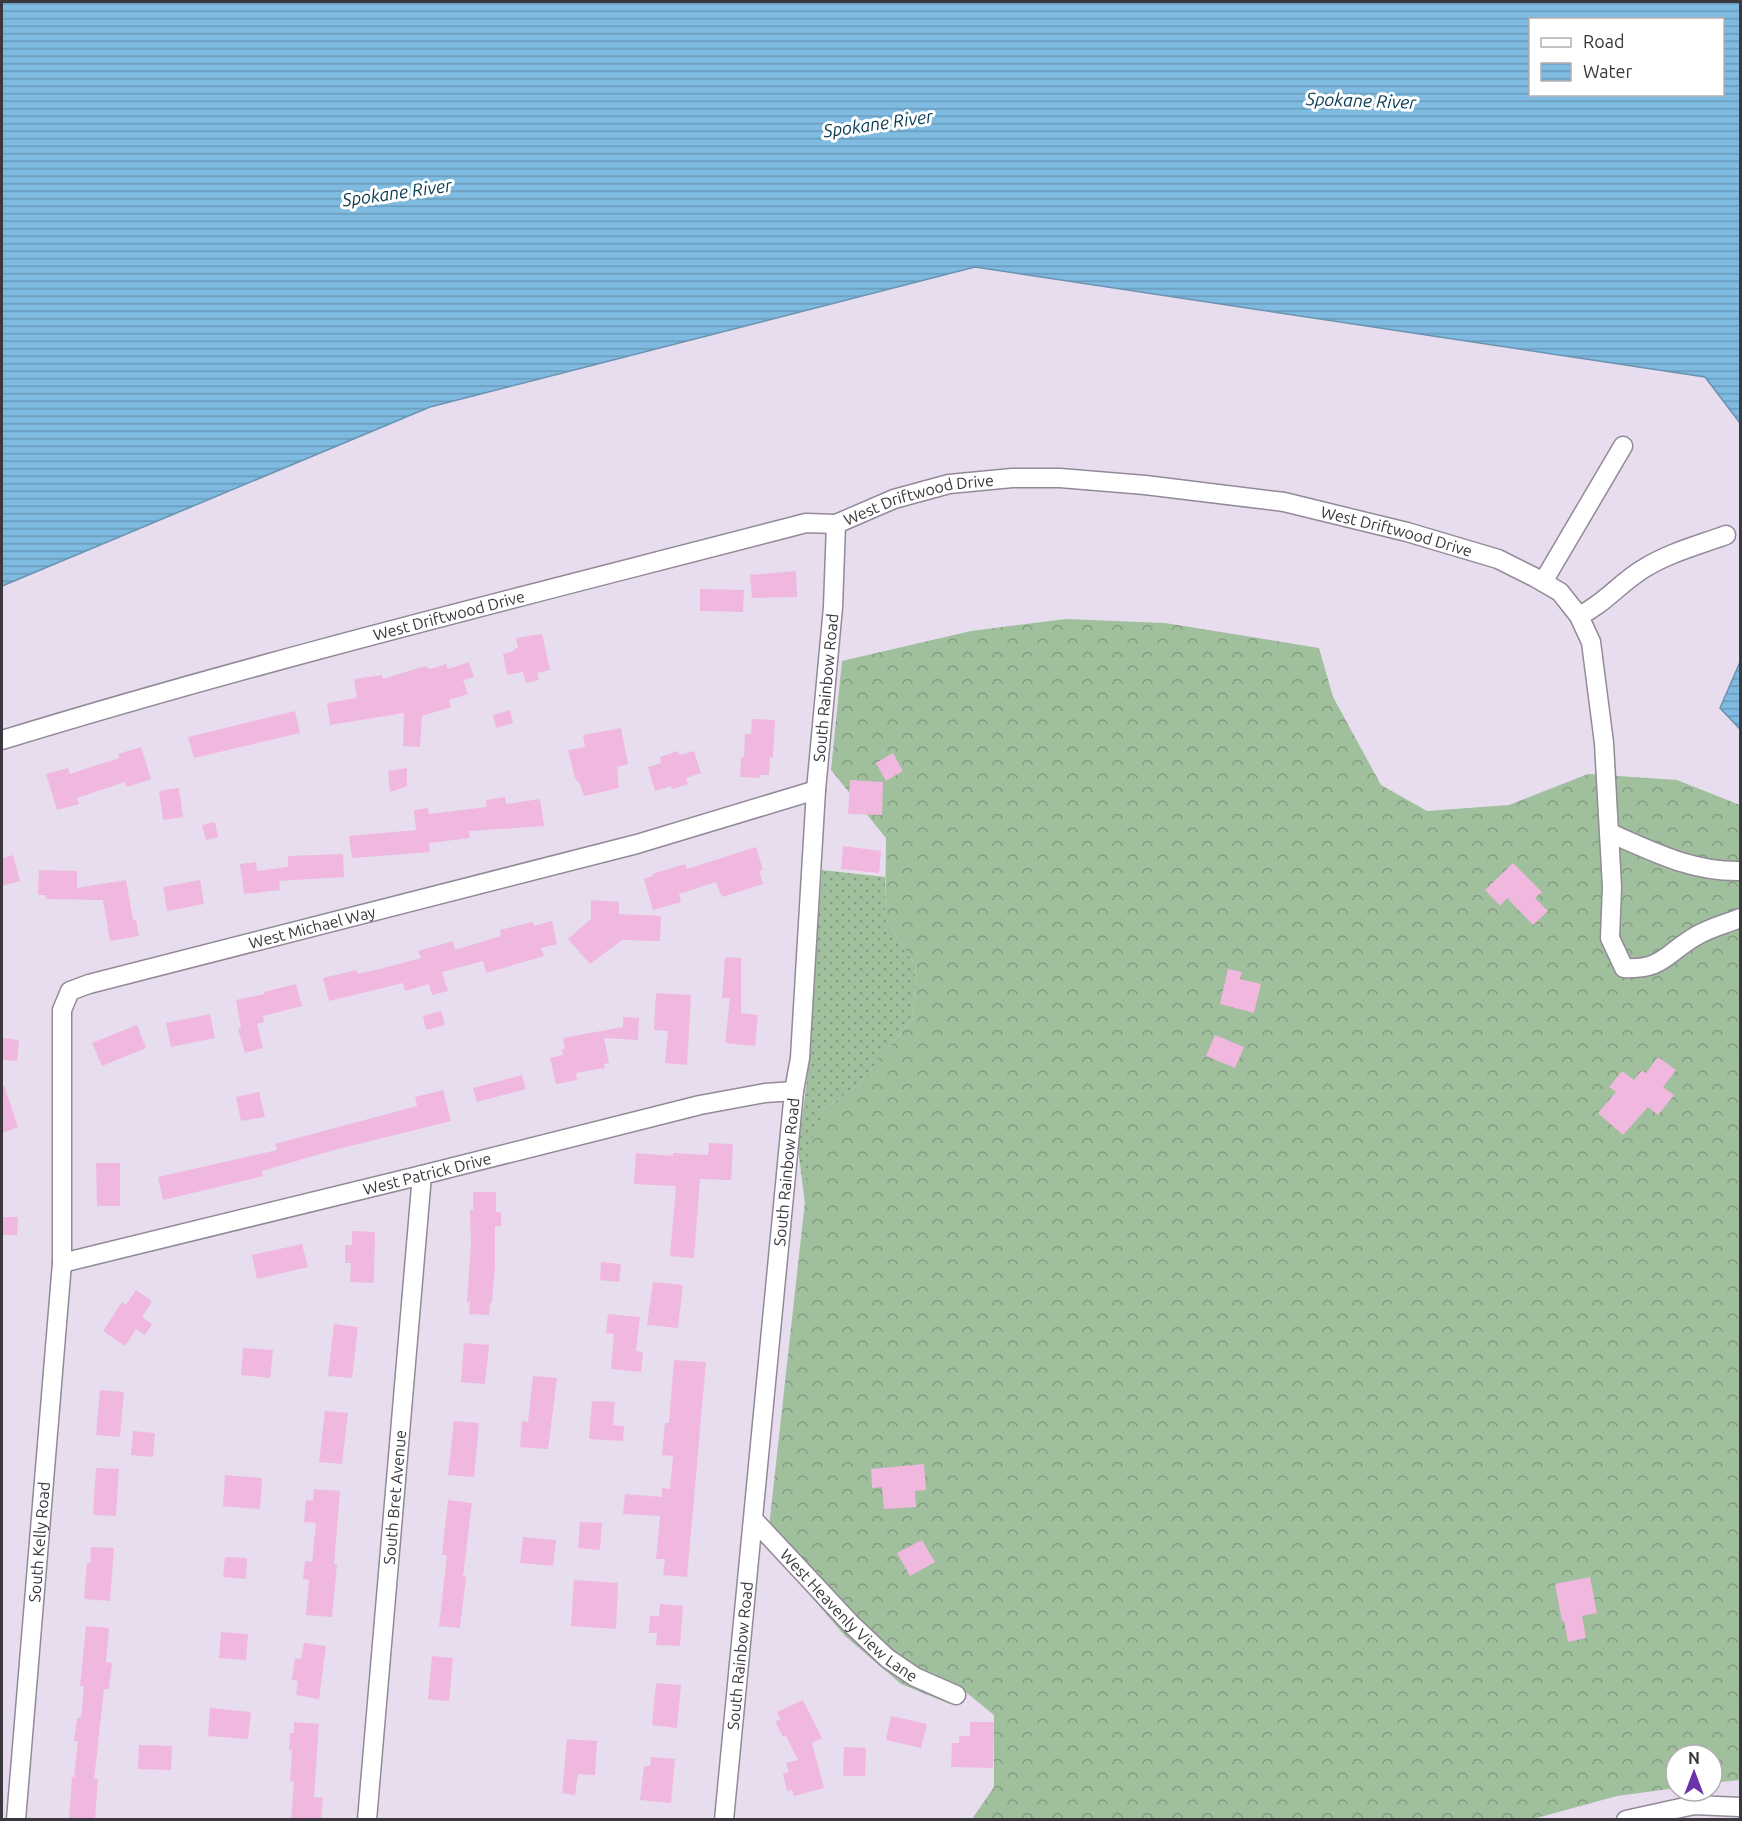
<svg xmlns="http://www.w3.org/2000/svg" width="1742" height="1821" viewBox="0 0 1742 1821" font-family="Ubuntu,sans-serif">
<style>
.grass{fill:url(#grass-dots)}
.forest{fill:url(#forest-crowns)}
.water{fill:url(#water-rules);stroke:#6b93b0;stroke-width:1.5;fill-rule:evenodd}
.building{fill:#f0b8df}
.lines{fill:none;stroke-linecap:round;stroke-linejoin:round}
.minor-casing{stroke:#928999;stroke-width:21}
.minor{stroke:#fff;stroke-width:18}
.labels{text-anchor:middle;stroke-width:6;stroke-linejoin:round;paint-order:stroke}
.street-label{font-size:16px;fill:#3b373e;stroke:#fff}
.water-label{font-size:18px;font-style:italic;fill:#063a53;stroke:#fff}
</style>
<defs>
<pattern id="grass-dots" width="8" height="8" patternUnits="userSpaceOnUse" patternTransform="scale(1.5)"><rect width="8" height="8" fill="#a0bf9d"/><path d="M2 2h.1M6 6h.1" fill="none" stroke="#849c81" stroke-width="1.8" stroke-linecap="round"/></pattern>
<pattern id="forest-crowns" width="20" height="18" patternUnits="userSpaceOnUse" patternTransform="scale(1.5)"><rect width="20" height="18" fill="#a0bf9d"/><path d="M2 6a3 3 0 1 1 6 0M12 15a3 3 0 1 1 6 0" fill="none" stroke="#849c81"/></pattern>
<pattern id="water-rules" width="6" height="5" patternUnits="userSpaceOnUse" patternTransform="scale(1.5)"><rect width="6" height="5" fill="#7fbbe1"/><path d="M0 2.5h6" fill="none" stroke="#6999b8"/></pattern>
</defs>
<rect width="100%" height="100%" fill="#e7ddef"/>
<path class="grass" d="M822,870L885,877V919L916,966L913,1018L859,1084L826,1108L805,1204L798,1148L807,1080Z"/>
<path class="forest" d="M1066,619L1165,623L1319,648L1333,697L1381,785L1427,811L1509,805L1588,774L1677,780L1740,805V1780L1712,1783V1755H1676V1788L1617,1796L1533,1819H972L994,1787V1715L957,1685L950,1704L901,1684L845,1636L767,1545L812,1138L826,1108L859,1084L913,1018L916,966L885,919L886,838L831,770L842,661L971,631Z"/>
<g class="water">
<path d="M2,2H1740V423L1705,377L975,267L430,407L2,586ZM1530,20H1722V94H1530Z"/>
<path d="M1740,662V729L1720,708Z"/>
</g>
<g class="building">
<path d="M796,571L797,597L752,598L750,575Z"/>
<path d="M700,589L744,590L743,612L700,611Z"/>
<path d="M542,634L550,670L537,673L539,680L526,683L523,672L507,675L503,654L514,651L513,649L518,648L516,638Z"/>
<path d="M469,662L474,677L463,680L468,694L449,700L451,707L422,716L420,747L403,746L404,713L330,725L327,703L357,698L354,679L382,675L383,679L425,666L430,669L446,664L448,669Z"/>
<path d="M510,710L513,723L496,728L493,715Z"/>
<path d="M295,711L300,733L194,758L188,737Z"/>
<path d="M752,719L775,720L773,758L770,757L769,775H760V778L740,777L741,757H744L745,734H751Z"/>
<path d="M621,728L628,764L617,767L619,788L584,796L580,784L575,778L568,750L585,747L583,735Z"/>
<path d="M141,747L151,779L127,787L125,782L77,798L79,804L57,810L46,774L68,768L70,774L119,758L118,754Z"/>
<path d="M678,751L679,755L694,751L701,773L686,778L688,784L672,789L671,786L655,791L648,767L661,763L660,757Z"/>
<path d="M893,753L903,771L886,781L876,763Z"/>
<path d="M407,768V786L390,792L388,771Z"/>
<path d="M850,780L883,782L882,815L848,814Z"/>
<path d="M179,788L183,817L163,820L159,791Z"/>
<path d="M505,797L506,804L540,799L544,826L469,831L470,838L429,843L430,852L352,858L349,836L416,830L414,810L428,808L429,814L487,807L486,800Z"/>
<path d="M215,822L218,837L206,840L202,825Z"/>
<path d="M843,846L881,851L879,873L841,869Z"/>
<path d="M756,847L763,870L759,871L763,884L722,897L716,882L679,894L681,902L653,910L644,879L653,876L652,874L685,864L687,869Z"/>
<path d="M343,854L344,877L279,881L280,890L244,894L240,864L256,862L257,871L288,867V856Z"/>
<path d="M13,855L20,881L2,886V858Z"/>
<path d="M1513,863L1542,892L1535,898L1548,911L1533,925L1507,898L1500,906L1485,890Z"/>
<path d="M39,870L77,871V888L126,880L133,920H136L139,936L110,941L103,900L46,899V895H38Z"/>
<path d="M200,880L204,904L167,911L163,887Z"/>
<path d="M591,900L619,902V914L661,916L660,941L622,940L590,964L568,939L591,919Z"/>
<path d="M552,921L557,944L541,948L544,956L486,973L483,961L442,972L448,991L432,995L429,984L405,991L403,983L329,1001L323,978L357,970V974L380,969L421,958L418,951L453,941L455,950L501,936L500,930L533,922L534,926Z"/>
<path d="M725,957L741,958V1013L758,1015L755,1046L725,1043L730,998H722Z"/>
<path d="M1228,969L1242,972L1240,979L1261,984L1254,1013L1220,1004Z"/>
<path d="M296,984L302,1006L263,1016L264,1022L257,1024L263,1048L245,1053L238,1029L241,1028L236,1000L265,994L264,992Z"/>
<path d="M656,993L691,995L687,1065L665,1063L668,1031L654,1030Z"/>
<path d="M441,1011L445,1025L426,1030L423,1016Z"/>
<path d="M210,1014L215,1038L171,1047L166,1023Z"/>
<path d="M623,1017L639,1018L638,1040L604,1038L609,1063L604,1064L605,1068L576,1073L577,1080L556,1084L550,1058L563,1055L562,1049H565L563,1038L623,1027Z"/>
<path d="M137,1025L146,1048L102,1066L92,1043Z"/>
<path d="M1215,1035L1244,1047L1235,1068L1206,1056Z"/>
<path d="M2,1038L19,1040L17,1061L2,1060Z"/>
<path d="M1658,1057L1676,1070L1663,1087L1674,1095L1658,1115L1648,1107L1623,1135L1598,1113L1616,1092L1609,1087L1622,1071L1634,1080L1642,1070L1646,1073Z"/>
<path d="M522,1075L526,1089L477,1102L473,1088Z"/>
<path d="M4,1085L18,1127L2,1133V1086Z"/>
<path d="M443,1090L451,1121L334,1150L262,1171L263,1176L163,1200L158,1177L277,1150L275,1144L417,1106L415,1097Z"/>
<path d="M259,1092L265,1117L241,1121L236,1097Z"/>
<path d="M709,1143L733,1144L731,1180L700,1179L694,1258L670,1256L676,1186L634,1184L636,1153L673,1156V1153L708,1155Z"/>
<path d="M96,1163H120V1206H97Z"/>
<path d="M473,1192H496V1212H501V1226H495V1266L492,1303H490L489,1315L469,1314L470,1302H467L471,1244L470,1210H473Z"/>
<path d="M2,1217H18L17,1235H2Z"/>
<path d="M352,1231L375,1232L374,1283L350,1282L351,1263H345V1245H352Z"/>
<path d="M302,1244L308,1267L257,1279L252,1255Z"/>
<path d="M601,1262L621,1264L619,1282L600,1280Z"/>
<path d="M653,1282L683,1285L678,1328L647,1325Z"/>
<path d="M136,1290L152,1301L142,1317L152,1324L145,1335L136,1329L125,1346L103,1331L122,1302L126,1305Z"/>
<path d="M608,1314L640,1317L636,1351L643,1352L641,1372L611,1369L614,1334L606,1333Z"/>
<path d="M334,1324L358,1327L352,1378L328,1376Z"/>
<path d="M464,1343L489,1345L485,1384L461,1382Z"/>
<path d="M243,1348L273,1350L270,1378L241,1375Z"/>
<path d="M674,1360L706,1362L687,1577L663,1575L665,1559H656L660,1516L623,1514L625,1494L662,1497V1488L670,1489L673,1456L662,1455L665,1423H669Z"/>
<path d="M533,1376L557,1378L548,1449L520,1447L522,1421L528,1422Z"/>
<path d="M100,1390L124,1392L120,1437L96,1435Z"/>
<path d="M592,1401L615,1402L613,1425L624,1426L623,1441L589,1439Z"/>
<path d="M325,1411L348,1413L342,1464L319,1462Z"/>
<path d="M454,1421L479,1423L474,1477L448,1475Z"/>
<path d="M133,1431L155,1433L153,1457L131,1455Z"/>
<path d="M924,1464L926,1490L915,1491L916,1507L884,1509L882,1487L872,1488L871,1469Z"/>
<path d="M96,1468L119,1469L116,1516L93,1515Z"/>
<path d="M225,1475L262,1478L260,1509L223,1506Z"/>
<path d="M314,1489L340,1491L334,1564H337L332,1617L306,1615L309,1580L303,1579L305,1561L312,1562L316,1523L304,1522L306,1500L313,1501Z"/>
<path d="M448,1500L472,1503L463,1576L466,1577L460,1628L439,1626L447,1555H442Z"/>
<path d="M580,1522L602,1523L600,1550L578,1548Z"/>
<path d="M523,1537L556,1540L553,1566L520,1563Z"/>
<path d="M922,1540L935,1562L910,1576L897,1553Z"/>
<path d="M91,1547L114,1548L110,1601L84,1599L87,1563H90Z"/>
<path d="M225,1557L247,1558L246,1579L223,1577Z"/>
<path d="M1590,1577L1597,1613L1582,1616L1586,1638L1568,1642L1564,1621H1562L1555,1584Z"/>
<path d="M574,1580L618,1583L616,1629L571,1626Z"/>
<path d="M660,1604L683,1606L680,1646L656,1645L657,1633H649L650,1616H659Z"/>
<path d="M86,1626L109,1628L106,1662L112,1663L109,1689H104L94,1779H98L95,1820H69L72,1777H74L78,1741H74L77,1718H81L84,1686H80Z"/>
<path d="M221,1632L248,1634L246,1660L219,1658Z"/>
<path d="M304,1643L326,1646L319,1699L296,1695L298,1681L292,1680L295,1658L301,1659Z"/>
<path d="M432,1656L453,1658L449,1701L428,1699Z"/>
<path d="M656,1683L681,1685L677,1728L652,1725Z"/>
<path d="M803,1700L822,1738L812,1743L824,1788L794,1796L792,1790L787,1791L783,1774L789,1772L786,1763L798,1760L786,1736L783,1737L775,1721L781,1720L777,1712Z"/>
<path d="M210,1708L251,1712L248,1739L208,1736Z"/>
<path d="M891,1716L927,1724L921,1748L886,1740Z"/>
<path d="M294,1722L319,1724L314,1797L323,1798L321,1818L291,1820L294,1782L290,1781L292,1750H289L290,1733H294Z"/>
<path d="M970,1722H994L993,1768L951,1767L952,1743H959V1736H970Z"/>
<path d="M567,1739L597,1741L595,1775L578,1774L575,1795L562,1793Z"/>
<path d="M139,1745L172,1746L171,1770L138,1769Z"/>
<path d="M844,1747L866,1748L865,1776H843Z"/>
<path d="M651,1757L675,1759L671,1803L640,1800L644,1766H650Z"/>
</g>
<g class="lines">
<g class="minor-casing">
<g id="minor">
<path d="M1543,582L1623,446"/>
<path d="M1579,616C1604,604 1620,583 1643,569C1668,553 1699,545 1726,535"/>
<path id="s1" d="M2,740C267,659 537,593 806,523L836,524L894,499L949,484L1012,478H1060L1145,485L1284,502L1407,532L1498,559L1534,577L1560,592L1579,616L1591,642L1604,743L1612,887L1610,938L1624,968C1663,970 1665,954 1696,936C1709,928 1726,924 1740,918"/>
<path d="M1610,833C1654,852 1692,872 1740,871"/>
<path id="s2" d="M62,1263L422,1175L700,1105L765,1093L794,1091"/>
<path id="s3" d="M754,1520L850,1623L887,1658L915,1677L956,1695"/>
<path id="s4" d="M16,1820L62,1263V1010L70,991L89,984L637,844L816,790"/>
<path id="s5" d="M367,1820L422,1175"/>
<path id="s6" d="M724,1820L794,1091L800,1058L816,790L833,607L836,524"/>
<path d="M1626,1820L1694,1805L1740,1807"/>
</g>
</g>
<use href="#minor" class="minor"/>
</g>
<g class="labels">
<g class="street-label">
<text dy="6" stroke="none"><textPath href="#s1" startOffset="950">West Driftwood Drive</textPath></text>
<text dy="6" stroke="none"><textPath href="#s1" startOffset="1436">West Driftwood Drive</textPath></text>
<text dy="6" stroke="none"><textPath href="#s1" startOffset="464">West Driftwood Drive</textPath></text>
<text dy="6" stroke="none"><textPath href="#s6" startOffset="1137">South Rainbow Road</textPath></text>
<text dy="6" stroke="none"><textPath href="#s4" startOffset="1083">West Michael Way</textPath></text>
<text dy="6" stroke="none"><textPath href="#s6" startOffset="651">South Rainbow Road</textPath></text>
<text dy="6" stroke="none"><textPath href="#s2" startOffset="376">West Patrick Drive</textPath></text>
<text dy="6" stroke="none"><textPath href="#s5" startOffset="324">South Bret Avenue</textPath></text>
<text dy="6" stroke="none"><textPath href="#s4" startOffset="279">South Kelly Road</textPath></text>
<text dy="6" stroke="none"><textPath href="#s3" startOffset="135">West Heavenly View Lane</textPath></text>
<text dy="6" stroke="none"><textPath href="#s6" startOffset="165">South Rainbow Road</textPath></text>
</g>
<g class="water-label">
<text transform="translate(1361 101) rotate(2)" y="6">Spokane River</text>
<text transform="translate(878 124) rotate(-8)" y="6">Spokane River</text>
<text transform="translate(397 193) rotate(-8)" y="6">Spokane River</text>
</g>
</g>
<rect width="1742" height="1821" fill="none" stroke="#3b373e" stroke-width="6"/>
<rect x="1529" y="18" width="195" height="78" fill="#ffffff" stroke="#b1afb2" stroke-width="1.5"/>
<rect x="1541" y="38" width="30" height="9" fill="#ffffff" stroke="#b1afb2" stroke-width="1.5"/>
<text x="1583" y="48" font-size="18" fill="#3b373e">Road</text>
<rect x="1541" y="63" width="30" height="18" fill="url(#water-rules)" stroke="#b1afb2" stroke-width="1.5"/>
<text x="1583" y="78" font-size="18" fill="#3b373e">Water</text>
<g transform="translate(1694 1773)"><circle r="28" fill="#ffffff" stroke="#b1afb2" stroke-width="1.5"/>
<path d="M0-4.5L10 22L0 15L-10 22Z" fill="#6b32a9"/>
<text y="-9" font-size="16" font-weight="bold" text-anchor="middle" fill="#3b373e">N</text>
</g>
</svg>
